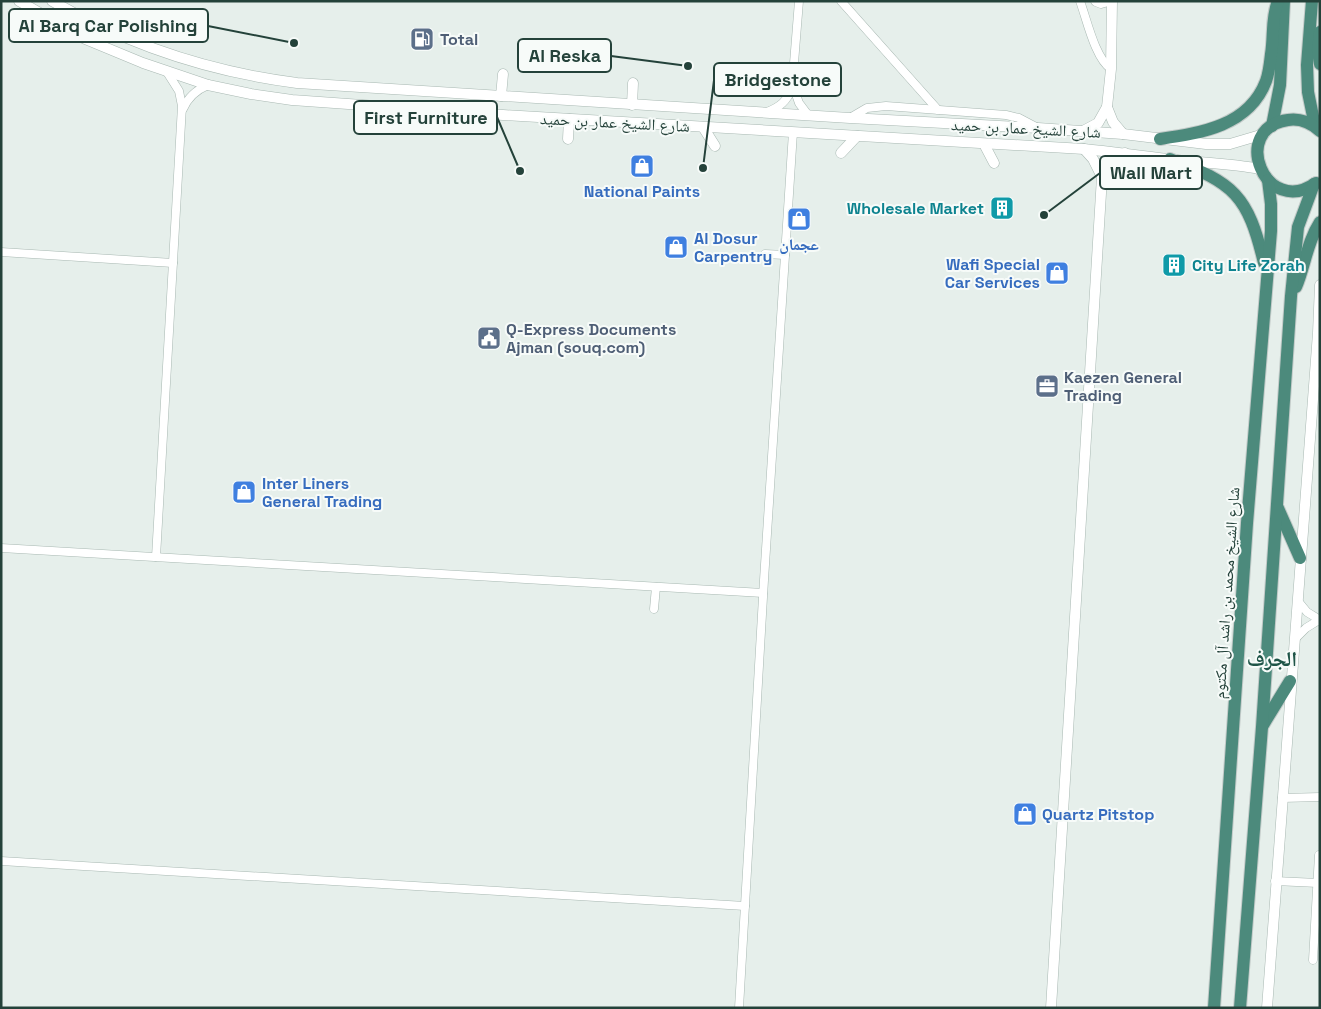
<svg xmlns="http://www.w3.org/2000/svg" width="1321" height="1009" viewBox="0 0 1321 1009" font-family="'Space Grotesk','Noto Naskh Arabic',sans-serif">
<style>
.lines{fill:none;stroke-linecap:round;stroke-linejoin:round}
.minor-casing{stroke:#a8b8b2;stroke-width:9}
.tertiary-casing{stroke:#a8b8b2;stroke-width:11}
.trunk-casing{stroke:#c2cac8;stroke-width:14}
.minor{stroke:#fff;stroke-width:8}
.tertiary{stroke:#fff;stroke-width:10}
.trunk{stroke:#4c8a7c;stroke-width:12}
.labels{text-anchor:middle;stroke-width:4;stroke-linejoin:round;paint-order:stroke}
.service-label{font-size:16px;font-weight:bold;fill:#4e5e75;stroke:#f7fbf9;text-anchor:start}
.street-label{font-size:16px;fill:#24423a;stroke:#f7fbf9}
.shop-label{font-size:16px;font-weight:bold;fill:#366cbe;stroke:#f7fbf9;text-anchor:start}
.culture-label{font-size:16px;font-weight:bold;fill:#0d838f;stroke:#f7fbf9;text-anchor:end}
.district-label{font-size:21px;font-weight:bold;fill:#1f5548;stroke:#f7fbf9}
.leader{fill:none;stroke:#24423a;stroke-width:2}
.callout-dot{fill:#24423a;stroke:#f7fbf9;stroke-width:2}
.callout{fill:#f7fbf9;stroke:#24423a;stroke-width:2}
.callout-label{font-size:18px;text-anchor:middle;font-weight:bold;fill:#24423a}
</style>
<rect width="100%" height="100%" fill="#e6efeb"/>
<g class="lines">
<g class="minor-casing">
<g id="minor">
<path d="M841,1L938,110"/>
<path d="M1080,1C1087,20 1095,58 1111,69"/>
<path d="M793,86L799,103L808,115"/>
<path d="M183,109C188,97 196,90 208,85"/>
<path d="M767,112C780,107 787,101 792,88L799,1"/>
<path d="M850,118L867,108L886,106L1006,115L1019,118L1036,127"/>
<path d="M1,252L173,263"/>
<path d="M765,254L785,255"/>
<path d="M1,548L763,593"/>
<path d="M156,557L182,106L179,91L167,72"/>
<path d="M1298,601L1307,612L1320,620"/>
<path d="M654,609L656,587"/>
<path d="M1295,639L1306,628L1319,620"/>
<path d="M1282,798L1320,797"/>
<path d="M1,861L745,906"/>
<path d="M1275,881L1318,883"/>
<path d="M1313,960L1319,855"/>
<path d="M739,1008L764,580L793,132"/>
</g>
</g>
<g class="tertiary-casing">
<g id="tertiary">
<path d="M19,1L85,39L143,63L208,85L251,94L292,100L503,115L1084,149C1113,152 1140,156 1168,159C1199,163 1229,163 1260,169"/>
<path d="M52,1C128,45 211,72 297,83L850,118L1038,128L1123,134L1206,144H1230L1264,134"/>
<path d="M1096,1L1101,3L1108,1"/>
<path d="M501,96L503,74"/>
<path d="M632,105L633,83"/>
<path d="M1107,107L1113,122L1123,134"/>
<path d="M703,127L715,146"/>
<path d="M1083,131L1098,123L1107,107L1111,69L1112,1"/>
<path d="M568,139L569,119"/>
<path d="M984,144L994,163"/>
<path d="M841,153L857,136"/>
<path d="M1102,177L1110,166L1125,153"/>
<path d="M1051,1008L1102,177L1093,159L1084,149"/>
<path d="M1267,1008L1318,333L1320,285"/>
</g>
</g>
<g class="trunk-casing">
<g id="trunk">
<path d="M1312,1L1307,65L1308,92L1315,126"/>
<path d="M1320,32L1318,51L1320,64"/>
<path d="M1272,126L1280,85L1284,1"/>
<path d="M1160,139C1201,133 1249,126 1266,81C1269,73 1270,63 1271,54C1274,37 1271,18 1278,1"/>
<path d="M1170,159C1234,183 1248,195 1264,263"/>
<path d="M1316,183C1265,219 1229,128 1288,120C1301,118 1311,123 1320,131"/>
<path d="M1296,287C1305,266 1307,242 1320,222"/>
<path d="M1277,506L1300,558"/>
<path d="M1263,725L1290,681"/>
<path d="M1214,1008L1247,523L1271,231V204L1268,180"/>
<path d="M1240,1008L1262,727L1291,296L1298,227L1314,184"/>
</g>
</g>
<use href="#minor" class="minor"/>
<use href="#tertiary" class="tertiary"/>
<use href="#trunk" class="trunk"/>
</g>
<defs>
<g id="fuel-square" transform="scale(1.25)"><rect x="-9" y="-9" width="18" height="18" rx="4" fill="#5c6f8a" stroke="#f7fbf9"/><path d="M-5.5-6h7V0h2V4h1.3V-2.5L3-4.5l.8-.8L6-3V5H2.5V1h-1V6h-7ZM-4.2-4.7v3.2H.2V-4.7Z" fill="#fff"/></g>
<g id="shop-square" transform="scale(1.25)"><rect x="-9" y="-9" width="18" height="18" rx="4" fill="#3f7fe0" stroke="#f7fbf9"/><path d="M-5-2.5h2.3a2.7 3.5 0 0 1 5.4 0H5L5.5 6h-11ZM-1.5-2.5h3a1.5 2.3 0 0 0-3 0Z" fill="#fff"/></g>
<g id="building-square" transform="scale(1.25)"><rect x="-9" y="-9" width="18" height="18" rx="4" fill="#0f9aa8" stroke="#f7fbf9"/><path d="M-4-6H4V6H1V3H-1V6H-4ZM-2.5-4.3h1.7v1.8h-1.7ZM.8-4.3h1.7v1.8H.8ZM-2.5-1h1.7V.8h-1.7ZM.8-1h1.7V.8H.8Z" fill="#fff"/></g>
<g id="civic-square" transform="scale(1.25)"><rect x="-9" y="-9" width="18" height="18" rx="4" fill="#5c6f8a" stroke="#f7fbf9"/><path d="M-.6-6.5H3V-4.5H.6V-3L4-1V1h2V6H-6V1h2V-1L-.6-3ZM-1.2 2.5V6h2.4V2.5Z" fill="#fff"/></g>
<g id="office-square" transform="scale(1.25)"><rect x="-9" y="-9" width="18" height="18" rx="4" fill="#5c6f8a" stroke="#f7fbf9"/><path d="M-6-3h4V-5.5h4V-3h4V5H-6ZM-1-4.5V-3h2v-1.5ZM-6 0V1H6V0Z" fill="#fff"/></g>
</defs>
<g fill-rule="evenodd">
<use href="#fuel-square" x="422" y="39"/>
<use href="#shop-square" x="642" y="166"/>
<use href="#building-square" x="1002" y="208"/>
<use href="#shop-square" x="799" y="219"/>
<use href="#shop-square" x="676" y="247"/>
<use href="#building-square" x="1174" y="265"/>
<use href="#shop-square" x="1057" y="273"/>
<use href="#civic-square" x="489" y="338"/>
<use href="#office-square" x="1047" y="386"/>
<use href="#shop-square" x="244" y="492"/>
<use href="#shop-square" x="1025" y="814"/>
</g>
<g class="labels">
<g class="service-label">
<text x="440" y="45">Total</text>
<text x="506" y="335">Q-Express Documents<tspan x="506" dy="18">Ajman (souq.com)</tspan></text>
<text x="1064" y="383">Kaezen General<tspan x="1064" dy="18">Trading</tspan></text>
</g>
<g class="street-label">
<text transform="translate(615 122) rotate(3)" y="6">شارع الشيخ عمار بن حميد</text>
<text transform="translate(1026 128) rotate(3)" y="6">شارع الشيخ عمار بن حميد</text>
<text transform="translate(1226 593) rotate(-86)" y="6">شارع الشيخ محمد بن راشد آل مكتوم</text>
</g>
<g class="shop-label">
<text x="642" y="197" text-anchor="middle">National Paints</text>
<text x="694" y="244">Al Dosur<tspan x="694" dy="18">Carpentry</tspan></text>
<text x="799" y="250" text-anchor="middle">عجمان</text>
<text x="1040" y="270" text-anchor="end">Wafi Special<tspan x="1040" dy="18">Car Services</tspan></text>
<text x="262" y="489">Inter Liners<tspan x="262" dy="18">General Trading</tspan></text>
<text x="1042" y="820">Quartz Pitstop</text>
</g>
<g class="culture-label">
<text x="984" y="214">Wholesale Market</text>
<text x="1192" y="271" text-anchor="start">City Life Zorah</text>
</g>
<g class="district-label">
<text x="1272" y="666">الجرف</text>
</g>
</g>
<path class="leader" d="M294 43L208 26M688 66L611 56M703 168L714 80M520 171L497 117M1044 215L1100 173"/>
<g class="callout-dot">
<circle cx="294" cy="43" r="5"/>
<circle cx="688" cy="66" r="5"/>
<circle cx="703" cy="168" r="5"/>
<circle cx="520" cy="171" r="5"/>
<circle cx="1044" cy="215" r="5"/>
</g>
<g class="callout">
<rect x="9" y="9" width="199" height="33" rx="5"/>
<rect x="518" y="39" width="93" height="33" rx="5"/>
<rect x="714" y="63" width="127" height="33" rx="5"/>
<rect x="354" y="101" width="143" height="33" rx="5"/>
<rect x="1100" y="156" width="102" height="33" rx="5"/>
</g>
<g class="callout-label">
<text x="108" y="32">Al Barq Car Polishing</text>
<text x="565" y="62">Al Reska</text>
<text x="778" y="86">Bridgestone</text>
<text x="426" y="124">First Furniture</text>
<text x="1151" y="179">Wall Mart</text>
</g>
<rect width="1321" height="1009" fill="none" stroke="#24423a" stroke-width="5"/>
</svg>
